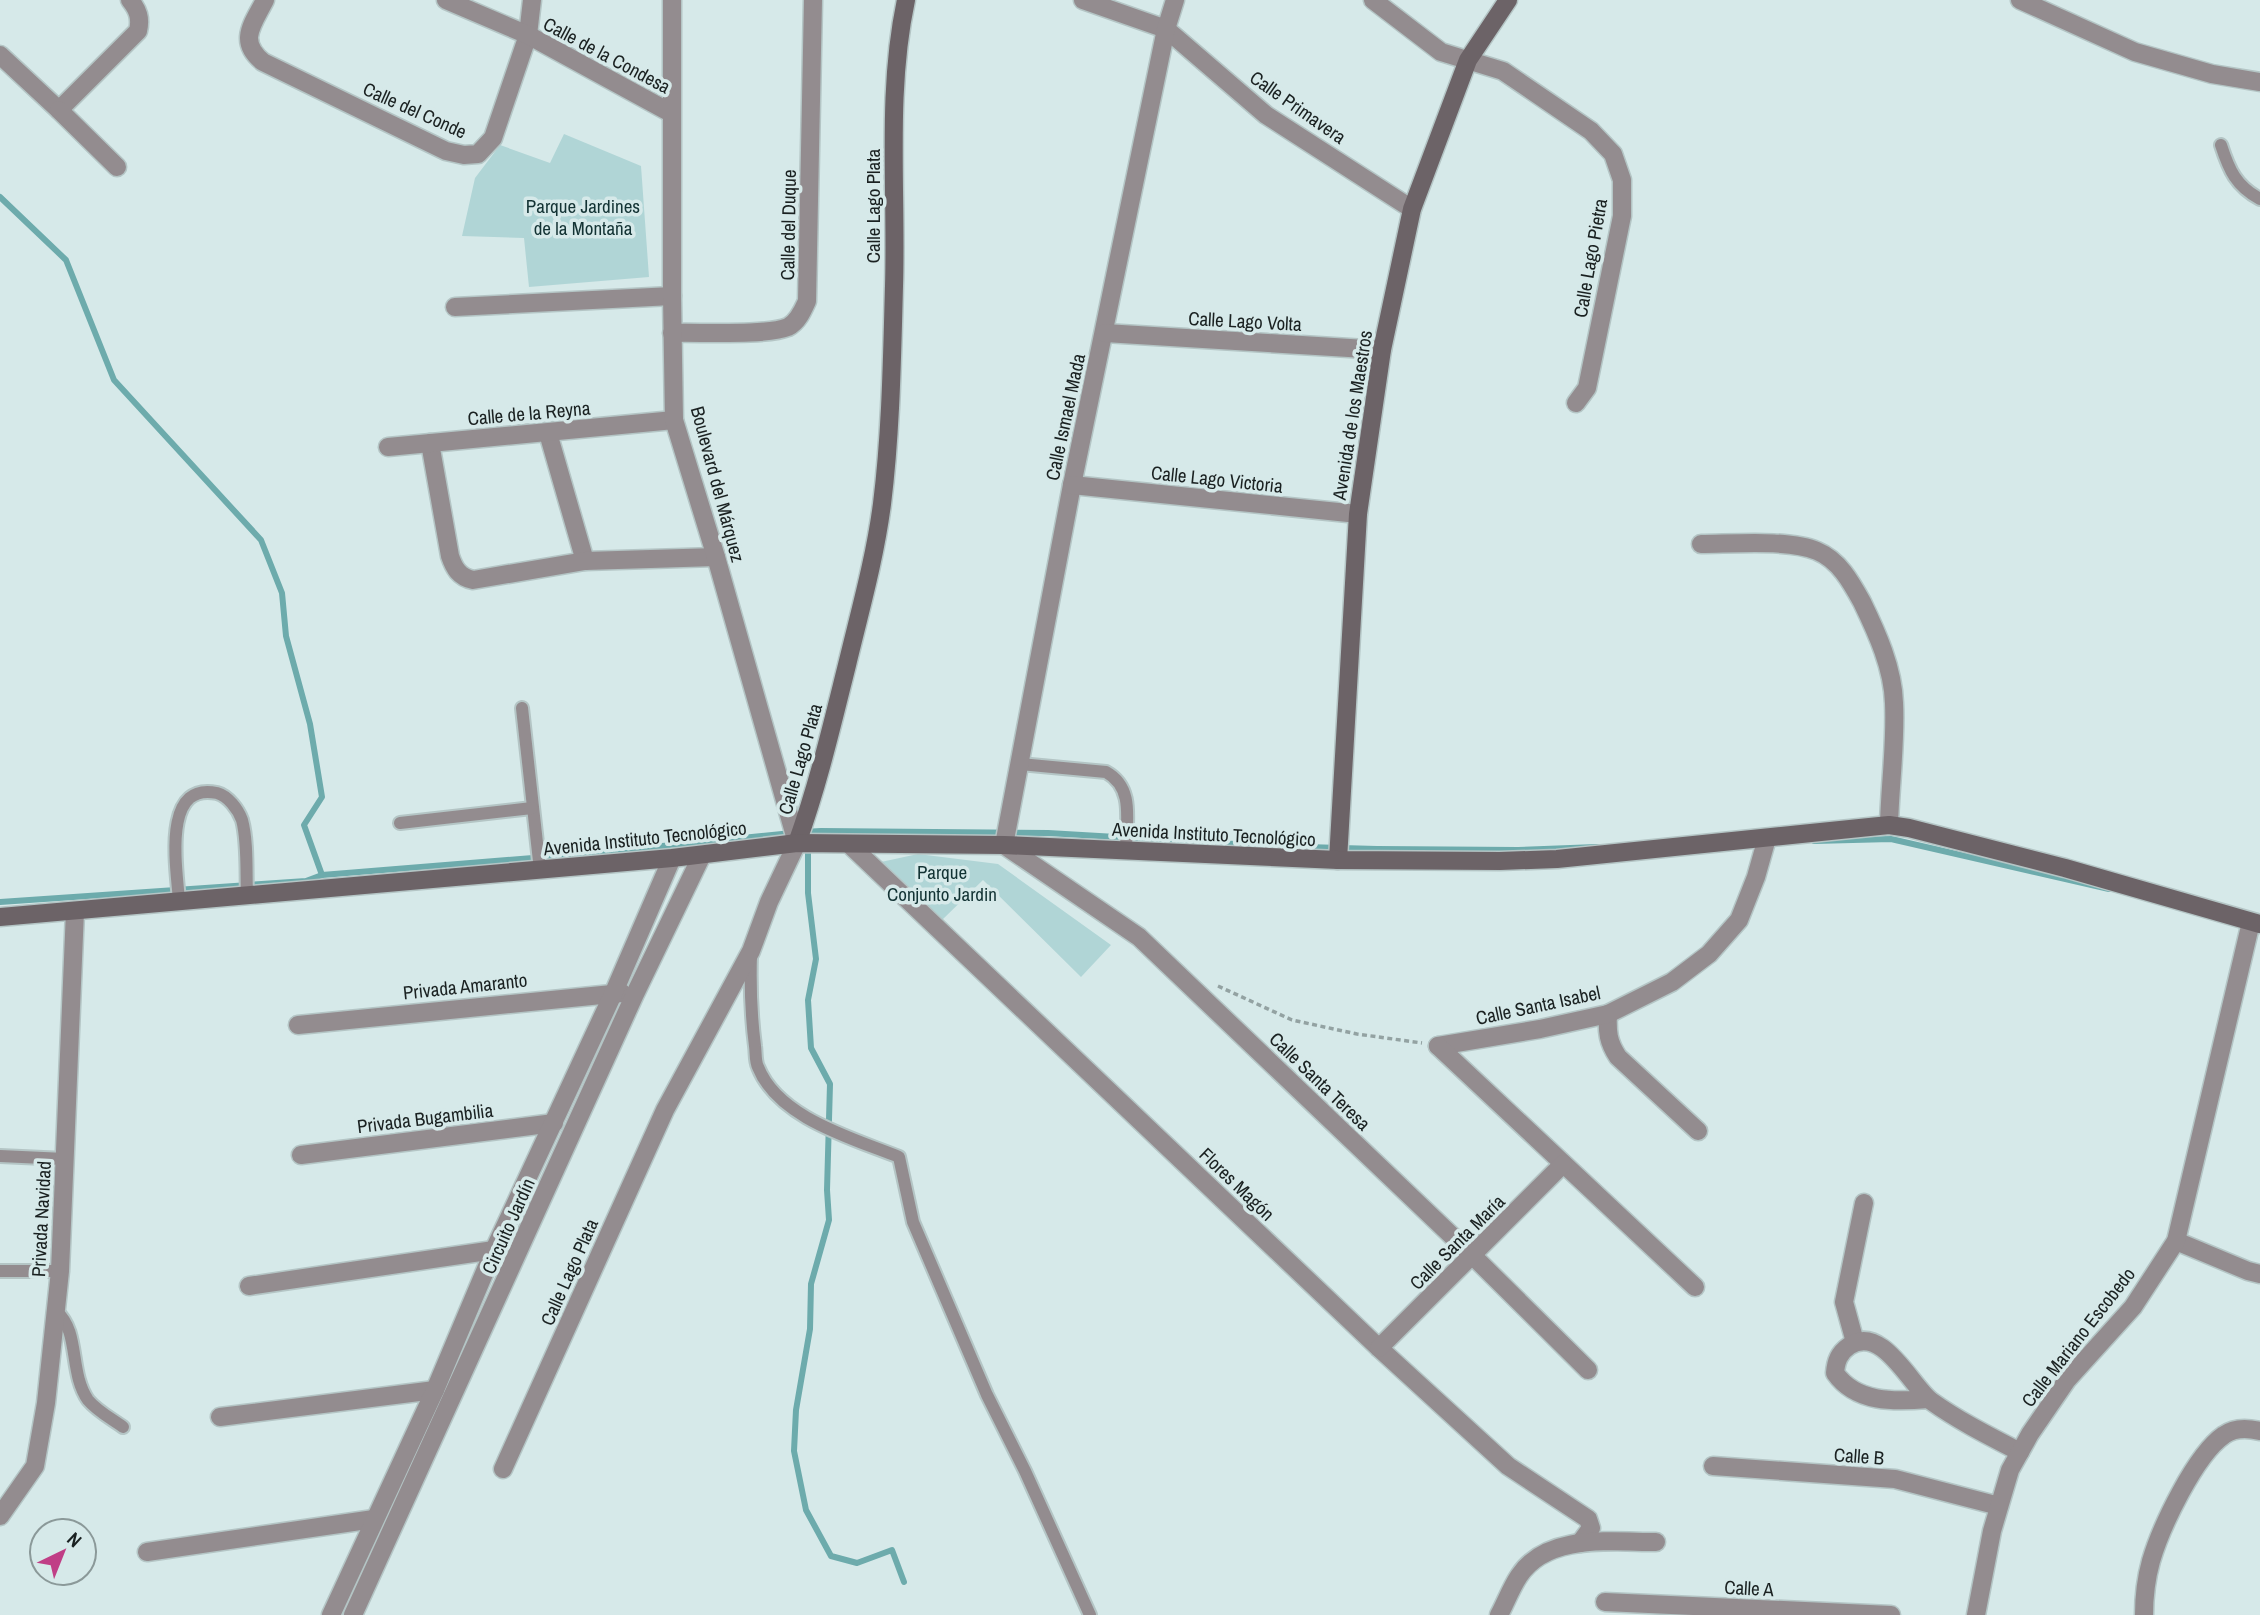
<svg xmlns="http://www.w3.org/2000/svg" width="2260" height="1615" viewBox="0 0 2260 1615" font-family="'Archivo Narrow',sans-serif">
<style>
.green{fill:#b0d5d6}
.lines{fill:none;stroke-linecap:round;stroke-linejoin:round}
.stream{stroke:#6dabac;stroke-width:6}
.lane-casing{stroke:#b4c5c5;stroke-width:16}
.street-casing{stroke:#b4c5c5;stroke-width:21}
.secondary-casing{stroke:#b4c5c5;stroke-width:21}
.path{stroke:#93a2a2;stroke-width:3.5;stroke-dasharray:5 3.5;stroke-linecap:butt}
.lane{stroke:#938c8f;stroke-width:12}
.street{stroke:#938c8f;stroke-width:18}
.secondary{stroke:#6c6367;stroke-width:18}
.labels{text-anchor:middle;stroke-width:7;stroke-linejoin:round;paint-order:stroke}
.street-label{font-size:19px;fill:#1a2121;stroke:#d6e9e9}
.park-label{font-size:19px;fill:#133334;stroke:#d6e9e9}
</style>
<rect width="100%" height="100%" fill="#d6e9e9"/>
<g class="green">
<path d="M564,134L641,166L649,277L529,287L524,238L462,236L475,178L500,145L550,163Z"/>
<path d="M918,854L998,864L1111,945L1081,977L983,880L942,920L881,862Z"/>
</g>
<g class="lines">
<g class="stream">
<path d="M0,197L66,260L114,380L261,540L282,593L286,636L310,724L322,797L304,825L322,875"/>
<path d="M803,832L821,831L1048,833L1269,846L1377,849L1518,850L1597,847"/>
<path d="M1814,841L1891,839L2109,889"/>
<path d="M808,844V893L816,959L808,1000L811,1048L830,1084L827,1190L829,1220L811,1284L810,1329L796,1410L794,1451L806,1510L831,1556L857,1563L892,1550L904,1582"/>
<path d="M0,902L306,881L322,875L582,854L792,833"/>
</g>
<g class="lane-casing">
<g id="lane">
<path d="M2221,145C2229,170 2236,186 2260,199"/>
<path d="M522,708L540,870"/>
<path d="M1020,764L1106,772C1135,788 1126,821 1126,851"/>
<path d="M400,823L532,808"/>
<path d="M179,901C177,870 161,781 217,793C228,796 238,809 242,820C248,842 246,874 247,896"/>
<path d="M751,954C750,985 751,1015 755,1046C756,1052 755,1061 758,1067C778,1118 852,1138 899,1157L913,1222L987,1395L1025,1471L1090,1615"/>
<path d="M0,1156L65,1159"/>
<path d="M0,1271H60"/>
<path d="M57,1312C80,1332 69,1373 88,1400C97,1411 112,1419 123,1427"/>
</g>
</g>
<g class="street-casing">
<g id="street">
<path d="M265,0C253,24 237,41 263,62L446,151L464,155L478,154L493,138L528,35L532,0"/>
<path d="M446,0L528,35L671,113"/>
<path d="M1083,0L1166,29L1266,115L1412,209"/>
<path d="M1175,0L1166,29L1072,485L1004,845L1139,937L1473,1256L1588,1370"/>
<path d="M1373,0L1441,52L1503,71L1591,131L1613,154L1622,180V216L1587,388L1576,403"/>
<path d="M2020,0L2135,52L2212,74L2260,82"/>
<path d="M0,55L59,110L138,31C141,18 138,10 130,0"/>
<path d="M59,110L117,167"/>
<path d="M455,307L672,296"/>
<path d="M672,333C699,332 766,336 788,327C798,322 803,310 807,301L813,0"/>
<path d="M1105,333L1382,350"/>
<path d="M548,433L585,561"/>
<path d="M430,443L450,556C454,568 459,577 473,580L585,561L716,557"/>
<path d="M388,447L674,420"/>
<path d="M1072,485L1358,514"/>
<path d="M1701,544C1731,544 1790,539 1817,551C1839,560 1851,582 1862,602C1877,633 1893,668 1894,703C1896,743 1890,785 1889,825"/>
<path d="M849,844L1379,1348L1508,1466L1588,1519L1591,1528L1580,1543"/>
<path d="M1608,1014C1607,1032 1608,1042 1618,1057L1698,1131"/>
<path d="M298,1025L622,993"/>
<path d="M1438,1046L1540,1029L1608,1014L1672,982L1709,954L1739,920L1756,877L1767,838"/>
<path d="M1438,1046L1695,1287"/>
<path d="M301,1155L554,1123"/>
<path d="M2176,1241L2248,1271L2260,1274"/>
<path d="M249,1286L494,1250"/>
<path d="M1855,1342L1844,1302L1864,1203"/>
<path d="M1379,1348L1563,1164"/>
<path d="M1928,1399C1894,1402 1856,1403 1835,1373C1836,1361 1839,1353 1849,1346C1882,1323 1911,1386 1931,1401C1959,1421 1989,1436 2020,1452"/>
<path d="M220,1417L435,1390"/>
<path d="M1713,1466L1895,1479L1999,1506"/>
<path d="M503,1469L665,1110L751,951L769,902L797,843L716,557L674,420L672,296V0"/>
<path d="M0,1516L35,1466L46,1403L60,1271L75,911"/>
<path d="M147,1552L374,1519"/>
<path d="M1605,1602L1891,1615"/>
<path d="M331,1615L435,1390L494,1250L614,992L672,858"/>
<path d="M353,1615L635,994L702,855"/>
<path d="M1499,1615C1506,1602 1511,1588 1519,1576C1547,1533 1612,1542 1656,1542"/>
<path d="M1976,1615L1992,1531L2010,1470L2030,1434L2067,1380L2133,1307L2176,1241L2251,922"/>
<path d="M2144,1615C2144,1596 2146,1579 2151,1561C2161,1527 2195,1455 2224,1435C2235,1427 2248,1428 2260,1431"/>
</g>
</g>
<g class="secondary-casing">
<g id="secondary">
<path d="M797,843C818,785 832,725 847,665C860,611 875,558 882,504C891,432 892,358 894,286C897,191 886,93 906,0"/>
<path d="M1338,860L1358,514L1382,350L1412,209L1468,60L1508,0"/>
<path d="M0,917L672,858L797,843L1004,845L1338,860L1500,861L1557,859L1889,825L1909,828L2065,868L2260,924"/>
</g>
</g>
<path class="path" d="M1218,986L1292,1020L1357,1034L1422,1043"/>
<use href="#lane" class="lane"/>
<use href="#street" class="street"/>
<use href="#secondary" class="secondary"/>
</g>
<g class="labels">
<g class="street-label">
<text transform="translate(607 55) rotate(28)" y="7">Calle de la Condesa</text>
<text transform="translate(1298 107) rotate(35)" y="7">Calle Primavera</text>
<text transform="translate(415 110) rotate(24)" y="7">Calle del Conde</text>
<text transform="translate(873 206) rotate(-90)" y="7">Calle Lago Plata</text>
<text transform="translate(788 225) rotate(-89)" y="7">Calle del Duque</text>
<text transform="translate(1590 258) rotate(-80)" y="7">Calle Lago Pietra</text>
<text transform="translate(1245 321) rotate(3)" y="7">Calle Lago Volta</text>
<text transform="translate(529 413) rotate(-5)" y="7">Calle de la Reyna</text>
<text transform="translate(1352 415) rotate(-81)" y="7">Avenida de los Maestros</text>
<text transform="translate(1065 417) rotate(-78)" y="7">Calle Ismael Mada</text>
<text transform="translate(1217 479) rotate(6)" y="7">Calle Lago Victoria</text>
<text transform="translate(718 484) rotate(75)" y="7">Boulevard del Márquez</text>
<text transform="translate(800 759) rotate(-74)" y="7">Calle Lago Plata</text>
<text transform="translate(1214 834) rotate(3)" y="7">Avenida Instituto Tecnológico</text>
<text transform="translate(645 838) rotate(-6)" y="7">Avenida Instituto Tecnológico</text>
<text transform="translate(465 986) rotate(-6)" y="7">Privada Amaranto</text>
<text transform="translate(1538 1005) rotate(-12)" y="7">Calle Santa Isabel</text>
<text transform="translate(1320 1081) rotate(44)" y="7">Calle Santa Teresa</text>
<text transform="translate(425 1118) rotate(-7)" y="7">Privada Bugambilia</text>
<text transform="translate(1237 1184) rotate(44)" y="7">Flores Magón</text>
<text transform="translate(41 1219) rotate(-87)" y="7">Privada Navidad</text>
<text transform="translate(508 1226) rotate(-66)" y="7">Circuito Jardín</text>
<text transform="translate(1457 1242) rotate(-45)" y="7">Calle Santa María</text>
<text transform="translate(569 1272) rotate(-66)" y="7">Calle Lago Plata</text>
<text transform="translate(2078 1337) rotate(-52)" y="7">Calle Mariano Escobedo</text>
<text transform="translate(1859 1456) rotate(4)" y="7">Calle B</text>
<text transform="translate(1749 1588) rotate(3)" y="7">Calle A</text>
</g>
<g class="park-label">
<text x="583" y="213">Parque Jardines<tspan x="583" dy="22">de la Montaña</tspan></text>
<text x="942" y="879">Parque<tspan x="942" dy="22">Conjunto Jardin</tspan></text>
</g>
</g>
<g transform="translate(63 1552) rotate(43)"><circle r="33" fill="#d6e9e9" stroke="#8b9999" stroke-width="2"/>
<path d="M0-5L12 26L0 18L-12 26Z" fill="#c03e86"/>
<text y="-10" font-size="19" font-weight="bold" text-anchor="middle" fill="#1a2121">N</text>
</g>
</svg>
